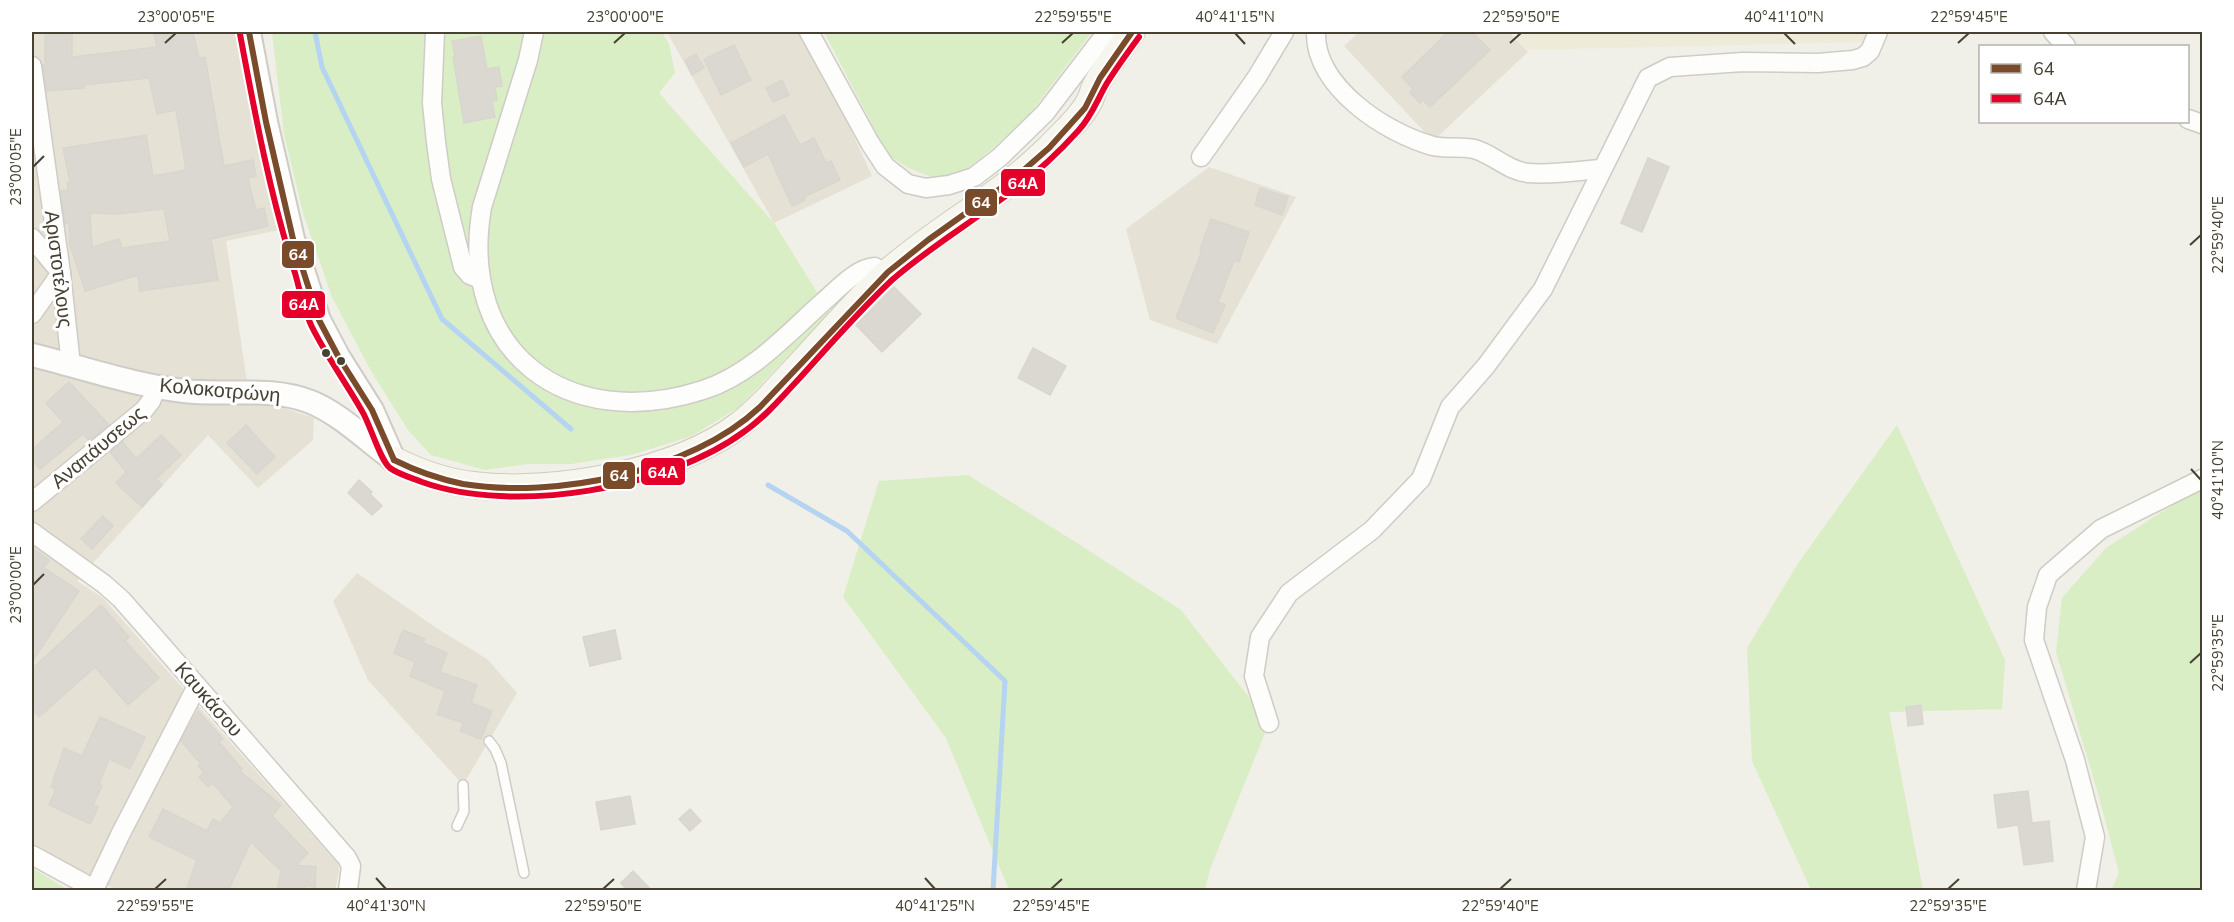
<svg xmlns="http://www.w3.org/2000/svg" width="2234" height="922" viewBox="0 0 2234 922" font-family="'Nunito Sans',sans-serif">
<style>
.residential{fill:#e5e1d5}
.education{fill:#efebd9}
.green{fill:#d9eec5}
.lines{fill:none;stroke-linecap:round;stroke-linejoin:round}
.stream{stroke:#b4d4f2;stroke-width:5}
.building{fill:#dad8d0;stroke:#d8d6ce;stroke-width:1.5;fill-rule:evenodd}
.service-casing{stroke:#ceccc5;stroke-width:12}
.minor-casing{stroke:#ceccc5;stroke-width:21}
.tertiary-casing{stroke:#ceccc5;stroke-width:26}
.secondary-casing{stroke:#d0cdbe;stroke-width:28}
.service{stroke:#fdfdfc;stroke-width:9}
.minor{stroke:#fdfdfc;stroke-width:18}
.tertiary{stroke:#fdfdfc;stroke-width:22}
.secondary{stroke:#f6f5ee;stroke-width:26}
.bus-1-casing{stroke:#fff;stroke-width:10}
.bus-2-casing{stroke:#fff;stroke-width:10}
.bus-1{stroke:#7a4b2a;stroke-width:6}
.bus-2{stroke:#e4002b;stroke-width:6}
.ticks{fill:none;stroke:#474133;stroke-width:2}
.bus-dot{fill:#474133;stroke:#fff;stroke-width:2}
.labels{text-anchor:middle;stroke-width:6;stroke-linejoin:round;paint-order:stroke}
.street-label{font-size:20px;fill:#474133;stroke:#fff}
.line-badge{stroke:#fff;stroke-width:2}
.badge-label{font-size:16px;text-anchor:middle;font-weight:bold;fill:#fff}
.neatline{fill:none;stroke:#474133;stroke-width:2}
.ticks-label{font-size:15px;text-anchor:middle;fill:#474133}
</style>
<rect width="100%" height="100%" fill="#f0efe8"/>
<g class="residential">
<path d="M32,32H236L279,230L226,241L250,402L275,405L314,418L313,440L258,488L208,435L77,581L103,598L338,864L339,872L335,890H116L32,843Z"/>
<path d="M667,32H802L826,76L872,176L774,223Z"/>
<path d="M1359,32H1509L1528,52L1433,141L1344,46Z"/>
<path d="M1209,167L1296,197L1217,344L1150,320L1126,229Z"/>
<path d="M357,573L435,627L487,659L517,693L463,785L368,680L333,601Z"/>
</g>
<path class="education" d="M1522,32H1870L1868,42L1527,50L1516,38Z"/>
<g class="green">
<path d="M272,32H662L669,44L675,73L659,93L774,223L830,313L739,407L692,436L631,455L571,464H528L485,470L431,455L408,430L371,371L332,297L303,213L284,134Z"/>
<path d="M824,32H1092L1029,115L992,149L965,171L946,176L931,177L909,168L888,155Z"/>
<path d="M1897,425L2005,660L2002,709L1889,712L1923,890H1811L1752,761L1747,648L1797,565Z"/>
<path d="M968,475L1077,543L1181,610L1269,723L1210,869L1205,890H1009L946,738L843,597L879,481Z"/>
<path d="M2202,486V890H2111L2119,873L2099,797L2056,652L2062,598L2106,548Z"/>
<path d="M32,868L68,890H32Z"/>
</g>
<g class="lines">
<g class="stream">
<path d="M315,32L322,67L442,319L571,429"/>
<path d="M768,485L847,531L1005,681L993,890"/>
</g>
</g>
<g class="building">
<path d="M45,32H72V57L157,47L154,35L171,32H193L199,58L205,57L224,166L253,160L256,176L248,178L252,195L256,210L264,208L268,226L211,239L218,280L140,291L138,275L85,291L70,245L69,223L65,224L61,191L68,190L67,183L70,182L63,148L146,135L153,176L186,170L176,110L157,114L149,78L84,85L85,88L47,91L43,65H45ZM164,209L170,241L122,248L119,239L92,247L90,213L118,214Z"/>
<path d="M1448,32H1472L1490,50L1430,107L1423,100L1420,103L1410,93L1413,89L1402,77Z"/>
<path d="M481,36L487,69L499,67L502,86L495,87L497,100L492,101L495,117L464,123L453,57H455L452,41Z"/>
<path d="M734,45L751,80L721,95L704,59Z"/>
<path d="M696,54L704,68L692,75L685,60Z"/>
<path d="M782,80L789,95L773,102L766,88Z"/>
<path d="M784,115L800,145L814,138L826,163L831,161L840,180L804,197L805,200L792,206L768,154L744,167L731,143Z"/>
<path d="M1648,158L1669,167L1642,232L1621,223Z"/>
<path d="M1260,188L1288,197L1282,215L1255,205Z"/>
<path d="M1211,219L1249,232L1239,262L1234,261L1218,302L1225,305L1213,333L1176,318L1202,251L1200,250Z"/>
<path d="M894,287L921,314L882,352L856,325Z"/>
<path d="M1033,348L1066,366L1050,395L1018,378Z"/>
<path d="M69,382L109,425L89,440L83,434L40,469L32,459V450L63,422L46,403Z"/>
<path d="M246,425L275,457L257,474L227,443Z"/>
<path d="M161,435L181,455L156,479L162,485L142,507L116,483L126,472L110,452L123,442L136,459Z"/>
<path d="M359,480L372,492L370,494L382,506L372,515L348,493Z"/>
<path d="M103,516L113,526L92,549L81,539Z"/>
<path d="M32,548L49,560L44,568L79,591L32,662Z"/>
<path d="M101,605L129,637L125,641L159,678L128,705L95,667L39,717L32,709V669Z"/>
<path d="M403,630L425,639L423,643L447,653L440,672L477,685L471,703L492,711L481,739L460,731L463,723L437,714L445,691L410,676L415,662L394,653Z"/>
<path d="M615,630L621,659L590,666L583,637Z"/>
<path d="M1921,705L1923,724L1908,726L1906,707Z"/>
<path d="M198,711L223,739L219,742L242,769L240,771L281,805L272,816L308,853L296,865L316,867L315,887L306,886L305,891H277L281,871L251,842L228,891H186L197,860L149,837L163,809L207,831L213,819L220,823L233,807L213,783L208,787L199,777L204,773L198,766L201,764L181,741Z"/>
<path d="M100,717L145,737L130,769L109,759L99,784L102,786L93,805L98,807L90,824L49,805L56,789L51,787L64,748L82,756Z"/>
<path d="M2028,791L2032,823L2049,821L2053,861L2024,865L2018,825L1998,828L1994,795Z"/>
<path d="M630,796L635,824L601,830L596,802Z"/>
<path d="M690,809L701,821L690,831L679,819Z"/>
<path d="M633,871L652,891H628L621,883Z"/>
</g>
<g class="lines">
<g class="service-casing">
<g id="service">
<path d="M489,741L495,749L501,763L524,873"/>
<path d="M457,826L464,811L463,785"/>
</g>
</g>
<g class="minor-casing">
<g id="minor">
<path d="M435,32L432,103L436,142L441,179L463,267L470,275L480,279"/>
<path d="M534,32L528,60L482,207C457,352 567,434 703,390C751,375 787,334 823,302C837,290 856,268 875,267L886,274"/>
<path d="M809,32L870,143L885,166L908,184L926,188L949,185L974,177L1000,157L1045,113L1107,32"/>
<path d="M1316,32C1314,86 1385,133 1433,146C1446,149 1461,146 1474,149C1493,154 1508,171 1528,173C1552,175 1578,171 1601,169"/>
<path d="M2053,32L2066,46"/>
<path d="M32,66L61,273L71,365"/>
<path d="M2188,119L2202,124"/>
<path d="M1201,157L1257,77L1284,32"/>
<path d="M32,238L61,273"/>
<path d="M32,314L61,273"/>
<path d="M32,502L144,410L151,401L157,386"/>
<path d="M32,532L104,584L121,599L151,633L347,858L351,866L348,890"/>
<path d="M1269,723L1254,676L1260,637L1289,593L1372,530L1421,479L1450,407L1486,366L1543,289L1648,78L1670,67L1743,62L1818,63L1853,60L1863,57L1870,51L1878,32"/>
<path d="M32,855L96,890"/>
<path d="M94,890L120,835L197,686"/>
<path d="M2086,890L2095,837L2075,760L2034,640L2037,607L2048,575L2101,529L2202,479"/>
</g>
</g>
<g class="tertiary-casing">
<g id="tertiary">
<path d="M249,32L266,122L293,239L319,320L338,356L372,410L394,460"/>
<path d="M32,355C82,367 132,385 184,391C226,396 270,386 311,402C342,415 367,441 394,460"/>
</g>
</g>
<g class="secondary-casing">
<path id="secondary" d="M394,460C418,472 446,482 473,485C551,495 676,473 739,425C759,410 775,391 792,373C824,339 854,303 888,272C939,227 1001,196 1049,148C1062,134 1080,119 1089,102C1092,97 1093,90 1096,85C1106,66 1120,49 1132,32"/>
</g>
<use href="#service" class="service"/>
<use href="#minor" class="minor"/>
<use href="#tertiary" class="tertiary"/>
<use href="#secondary" class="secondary"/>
<g class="bus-1-casing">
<g id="bus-1">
<path d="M249,32L266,122L293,239L319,320L338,356L372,410L394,460"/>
<path d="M394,460C416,471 439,479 463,484C555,499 691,472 760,407L888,272L928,240L1011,181L1049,148L1085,108L1100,78L1132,32"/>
</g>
</g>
<g class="bus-2-casing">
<path id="bus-2" d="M240,34C255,114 270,195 295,273C300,291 304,310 312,327C327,357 346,383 362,411C370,424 380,460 390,468C398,474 412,478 422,482C514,515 667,489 745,431C764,418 780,399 796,382C827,348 858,312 892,280C931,246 976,220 1016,188C1039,171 1059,152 1078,131C1092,116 1097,100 1107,83C1117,67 1128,52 1139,37"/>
</g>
<use href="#bus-1" class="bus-1"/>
<use href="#bus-2" class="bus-2"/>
</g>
<path class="ticks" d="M1235,33L1245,44M1784,33L1795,44M165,43L176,33M614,43L625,33M1062,43L1073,33M1510,43L1521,33M1958,43L1969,33M33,167L44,156M2190,245L2201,235M2191,469L2201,480M33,585L44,574M2190,663L2201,653M376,878L386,889M925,878L935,889M155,889L166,879M603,889L614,879M1051,889L1062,879M1500,889L1511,879M1948,889L1959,879"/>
<g class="bus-dot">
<circle cx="326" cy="353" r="5"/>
<circle cx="341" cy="361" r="5"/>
</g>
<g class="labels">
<g class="street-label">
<text transform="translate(59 269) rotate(83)" y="7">Αριστοτέλους</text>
<text transform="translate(220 390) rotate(5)" y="7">Κολοκοτρώνη</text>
<text transform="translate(98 447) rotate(-40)" y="7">Αναπάυσεως</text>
<text transform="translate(209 699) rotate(49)" y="7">Καυκάσου</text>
</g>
</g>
<g class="line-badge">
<rect x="1000" y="168" width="46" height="29" rx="6" fill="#e4002b"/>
<rect x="964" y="188" width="34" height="29" rx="6" fill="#7a4b2a"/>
<rect x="281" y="240" width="34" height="29" rx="6" fill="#7a4b2a"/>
<rect x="281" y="290" width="45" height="29" rx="6" fill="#e4002b"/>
<rect x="640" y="457" width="46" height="29" rx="6" fill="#e4002b"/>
<rect x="602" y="461" width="34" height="29" rx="6" fill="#7a4b2a"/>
</g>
<g class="badge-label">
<text x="1023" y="189">64Α</text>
<text x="981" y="208">64</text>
<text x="298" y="260">64</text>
<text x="304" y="310">64Α</text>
<text x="663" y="478">64Α</text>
<text x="619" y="481">64</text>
</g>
<rect width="2234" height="922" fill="none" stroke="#ffffff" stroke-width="66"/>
<rect x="1979" y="45" width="210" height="78" fill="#ffffff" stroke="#b5b3ad" stroke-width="1.5"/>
<rect x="1991" y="64" width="30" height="9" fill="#7a4b2a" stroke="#b5b3ad" stroke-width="1.5"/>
<text x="2033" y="75" font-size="18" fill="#474133">64</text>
<rect x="1991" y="94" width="30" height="9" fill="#e4002b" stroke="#b5b3ad" stroke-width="1.5"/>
<text x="2033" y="105" font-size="18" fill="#474133">64Α</text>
<rect x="33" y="33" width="2168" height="856" class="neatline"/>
<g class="ticks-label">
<text x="176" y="22">23°00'05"E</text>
<text x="625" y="22">23°00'00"E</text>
<text x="1073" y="22">22°59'55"E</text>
<text x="1235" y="22">40°41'15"N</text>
<text x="1521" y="22">22°59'50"E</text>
<text x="1784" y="22">40°41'10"N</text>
<text x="1969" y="22">22°59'45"E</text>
<text transform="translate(16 167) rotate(-90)" y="5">23°00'05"E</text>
<text transform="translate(2218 235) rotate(-90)" y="5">22°59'40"E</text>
<text transform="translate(2218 480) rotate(-90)" y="5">40°41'10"N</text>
<text transform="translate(16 585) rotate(-90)" y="5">23°00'00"E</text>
<text transform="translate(2218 653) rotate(-90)" y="5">22°59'35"E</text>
<text x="155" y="911">22°59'55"E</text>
<text x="386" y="911">40°41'30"N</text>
<text x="603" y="911">22°59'50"E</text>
<text x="935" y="911">40°41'25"N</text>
<text x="1051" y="911">22°59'45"E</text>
<text x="1500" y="911">22°59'40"E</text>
<text x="1948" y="911">22°59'35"E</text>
</g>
</svg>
